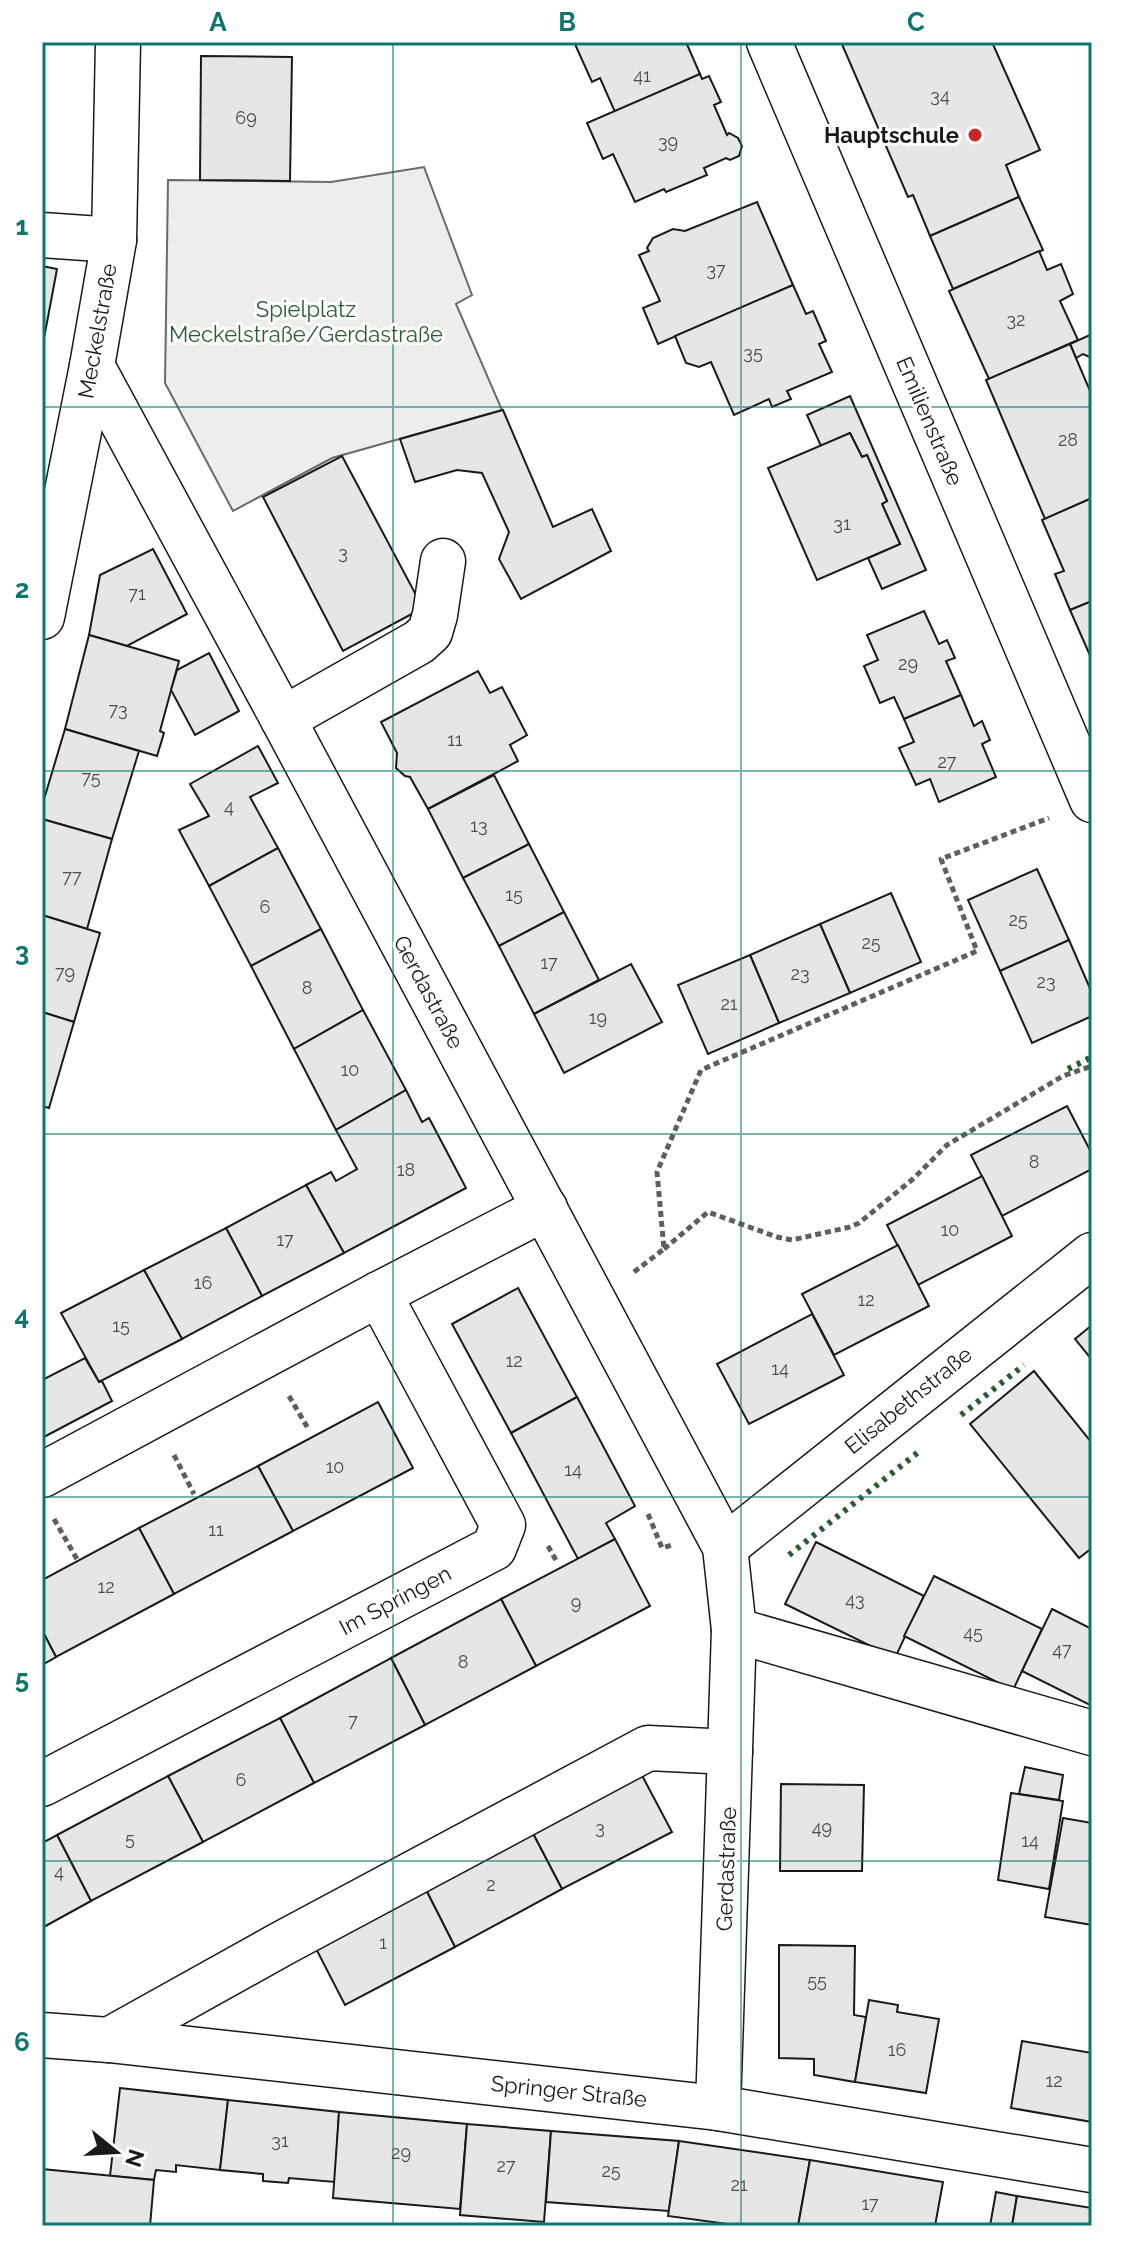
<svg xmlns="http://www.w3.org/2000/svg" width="1134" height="2268" viewBox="0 0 1134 2268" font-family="Raleway,sans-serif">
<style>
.green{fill:#ededed;stroke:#6a6a6a;stroke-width:2}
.building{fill:#e6e6e6;stroke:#1a1a1a;stroke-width:2}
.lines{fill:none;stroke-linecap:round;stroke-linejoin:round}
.minor-casing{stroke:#1a1a1a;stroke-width:47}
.path{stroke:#5f5f5f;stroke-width:5;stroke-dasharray:6 4;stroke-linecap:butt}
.minor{stroke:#fff;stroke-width:44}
.hedge{stroke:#2b5a34;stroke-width:6;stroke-dasharray:4 6;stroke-linecap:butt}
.grid{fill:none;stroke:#0f766e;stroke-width:2;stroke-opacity:0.55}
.poi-dot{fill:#c62828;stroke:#fff;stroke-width:3}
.labels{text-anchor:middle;stroke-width:6;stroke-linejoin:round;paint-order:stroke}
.number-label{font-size:18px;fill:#4d4d4d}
.poi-label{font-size:22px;font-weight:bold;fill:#1a1a1a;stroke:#fff;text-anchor:end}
.park-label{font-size:22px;fill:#2b5a34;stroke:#fff}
.street-label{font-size:22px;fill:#1a1a1a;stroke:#fff}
.neatline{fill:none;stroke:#0f766e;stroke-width:3}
.grid-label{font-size:26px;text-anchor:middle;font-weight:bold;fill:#0f766e}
</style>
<rect width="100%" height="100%" fill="#fff"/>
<path class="green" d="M424,167L472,295L456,304L502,410L332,458L233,511L165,383L168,180L331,182Z"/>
<g class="building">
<path d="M574,42H686L700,74L615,112L600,78L592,82Z"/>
<path d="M841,42H992L1040,150L1006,165L1019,197L930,236L913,195L908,197Z"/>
<path d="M201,56L292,57L290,181L200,180Z"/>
<path d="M700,74L702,79L709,76L721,102L714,105L727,135L729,133L738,138L742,146L739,156L730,160L726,158L704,168L707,175L666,192L664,189L635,202L613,154L603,159L587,123Z"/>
<path d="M1019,197L1043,250L953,289L930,236Z"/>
<path d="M757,202L793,285L658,344L643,308L660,301L639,255L649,251L647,248L653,238L673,229L685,231Z"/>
<path d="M1039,251L1047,270L1061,264L1073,294L1060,301L1078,340L989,379L949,291Z"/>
<path d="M42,266L57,269L42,349Z"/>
<path d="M793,285L806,314L813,311L826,341L819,344L832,372L787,391L791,399L772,407L769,399L734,415L711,362L699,367L686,363L675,336Z"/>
<path d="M1092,334V358L1083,354L1076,358L1070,344Z"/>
<path d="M1070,344L1090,391L1092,390V498L1045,519L986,380Z"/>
<path d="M850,396L926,570L882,589L868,558L900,544L882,504L887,501L867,455L862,457L850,433L821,446L807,415Z"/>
<path d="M503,410L553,527L592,509L611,551L521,599L499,559L509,532L482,473L457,470L415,482L400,439Z"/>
<path d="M850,433L862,457L867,455L887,501L882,504L900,544L817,580L768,468Z"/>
<path d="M342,456L423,608L343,651L263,497Z"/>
<path d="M1092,498V601L1070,610L1055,574L1064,571L1042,520Z"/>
<path d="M153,549L187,614L127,646L89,635L100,575Z"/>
<path d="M1092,601V660L1070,610Z"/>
<path d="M924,611L939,644L947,640L955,658L946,661L961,695L904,719L894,697L880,703L864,666L878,660L867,635Z"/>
<path d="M89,635L179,661L160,731L164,733L157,756L65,729Z"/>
<path d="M209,653L239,711L195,735L171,690L177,670Z"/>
<path d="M478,671L490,693L502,687L527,735L510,745L518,761L428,809L410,777L405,776L396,768L397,753L381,722Z"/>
<path d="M961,695L974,726L982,721L990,740L982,744L996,777L939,802L930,779L916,785L899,748L914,742L904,719Z"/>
<path d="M65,729L139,751L112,839L42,819V806Z"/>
<path d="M258,746L278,783L250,797L278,848L209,886L179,830L209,816L190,784Z"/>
<path d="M494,775L529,844L463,878L428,809Z"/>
<path d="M42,819L112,839L87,929L42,915Z"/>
<path d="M529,844L564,912L499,946L463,878Z"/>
<path d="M278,848L321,929L251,966L209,886Z"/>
<path d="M1037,869L1069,940L1000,971L968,900Z"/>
<path d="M891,893L921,962L850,993L820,924Z"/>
<path d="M564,912L599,980L534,1014L499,946Z"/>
<path d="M42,915L100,933L74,1022L42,1012Z"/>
<path d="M820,924L850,993L779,1023L750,955Z"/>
<path d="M321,929L363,1010L294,1049L251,966Z"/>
<path d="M1069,940L1092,993V1016L1032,1043L1000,971Z"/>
<path d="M750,955L779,1023L708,1054L678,985Z"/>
<path d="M631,964L662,1022L564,1073L534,1014Z"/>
<path d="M363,1010L406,1090L336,1130L294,1049Z"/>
<path d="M42,1012L74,1022L49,1108L42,1106Z"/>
<path d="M406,1090L422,1122L429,1118L466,1188L344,1253L306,1185L331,1172L336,1181L357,1169L336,1130Z"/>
<path d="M1067,1106L1092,1154V1169L1002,1216L971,1155Z"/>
<path d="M982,1176L1012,1236L918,1285L887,1225Z"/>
<path d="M306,1185L344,1253L262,1296L226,1228Z"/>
<path d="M226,1228L262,1296L182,1339L144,1270Z"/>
<path d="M898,1245L929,1306L834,1355L802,1294Z"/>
<path d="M144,1270L182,1339L99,1382L61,1313Z"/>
<path d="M518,1288L577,1397L511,1433L452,1324Z"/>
<path d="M812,1314L844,1375L749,1424L717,1364Z"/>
<path d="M1092,1325V1360L1075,1339Z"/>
<path d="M85,1358L99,1382L102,1381L112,1401L42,1438V1380Z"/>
<path d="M1034,1371L1092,1443V1548L1079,1558L970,1424Z"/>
<path d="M577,1397L635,1506L606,1523L615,1539L578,1559L511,1433Z"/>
<path d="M378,1402L413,1468L293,1531L258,1466Z"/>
<path d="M258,1466L293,1531L174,1594L139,1528Z"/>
<path d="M139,1528L174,1594L56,1657L42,1630V1580Z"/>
<path d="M615,1539L650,1606L536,1666L501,1599Z"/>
<path d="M816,1542L924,1596L895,1658L785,1604Z"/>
<path d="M934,1576L1042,1629L1013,1690L904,1636Z"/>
<path d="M501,1599L536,1666L425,1725L391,1658Z"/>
<path d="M1052,1609L1092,1629V1706L1022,1671Z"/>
<path d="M42,1630L56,1657L42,1665Z"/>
<path d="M391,1658L425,1725L314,1783L280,1718Z"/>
<path d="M280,1718L314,1783L203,1842L168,1776Z"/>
<path d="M637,1766L672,1832L562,1889L528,1824Z"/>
<path d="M1025,1767L1063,1775L1059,1800L1019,1794Z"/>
<path d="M168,1776L203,1842L91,1901L57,1835Z"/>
<path d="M781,1784L864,1785L862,1871H780Z"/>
<path d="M1011,1793L1063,1801L1049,1889L998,1880Z"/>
<path d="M1063,1818L1092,1823V1925L1045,1917Z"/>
<path d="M528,1824L562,1889L455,1947L421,1880Z"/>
<path d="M57,1835L91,1901L42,1928V1843Z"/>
<path d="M421,1880L455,1947L345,2005L311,1939Z"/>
<path d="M779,1945L855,1946L854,2015L866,2017L855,2082L814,2075V2059L779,2058Z"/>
<path d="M869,2000L898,2005L897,2012L939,2019L926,2093L855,2082Z"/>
<path d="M1022,2041L1092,2053V2122L1011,2108Z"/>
<path d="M120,2088L228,2100L220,2170L176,2165V2172L156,2170L154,2180L110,2176Z"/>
<path d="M228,2100L339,2112L335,2182L289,2178L288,2183L263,2181V2174L220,2170Z"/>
<path d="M339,2112L467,2124L460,2209L333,2198Z"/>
<path d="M467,2124L551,2131L544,2222L460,2215Z"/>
<path d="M551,2131L679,2141L669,2211L546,2202Z"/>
<path d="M679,2141L810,2160L798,2226H742L668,2216Z"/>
<path d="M810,2160L943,2182L935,2226H798Z"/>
<path d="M42,2169L154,2180L150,2226H42Z"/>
<path d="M996,2192L1017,2196L1012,2226H990Z"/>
<path d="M1017,2196L1092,2208V2226H1012Z"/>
</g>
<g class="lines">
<g class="minor-casing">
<g id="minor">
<path d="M769,42L1092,800"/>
<path d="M42,235L114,240"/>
<path d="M92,366L283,719L725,1547L734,1630L718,2108"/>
<path d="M42,617L92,366L114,240L118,42"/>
<path d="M283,719L419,642L430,632L435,615L443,561"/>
<path d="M42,1475L379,1294L545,1208"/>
<path d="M725,1547L1092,1255"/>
<path d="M734,1630L1092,1733"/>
<path d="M42,1784L494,1548L503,1525L379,1294"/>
<path d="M42,2035L109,2040L718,2108L1092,2170"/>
<path d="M109,2040L285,1942L648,1748L730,1752"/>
</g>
</g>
<g class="path">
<path d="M664,1249L708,1212L777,1237L792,1240L850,1227L859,1223L913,1179L947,1145L1063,1076L1092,1066"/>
<path d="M634,1272L664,1249L657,1172L701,1070L977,951L941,859L1049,818"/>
<path d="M289,1396L309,1430"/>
<path d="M174,1455L194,1494"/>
<path d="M648,1514L662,1548L672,1545"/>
<path d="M54,1519L78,1561"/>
<path d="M548,1546L557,1562"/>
</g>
<use href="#minor" class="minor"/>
<g class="hedge">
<path d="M1068,1069L1092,1057"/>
<path d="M961,1415L1024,1365"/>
<path d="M789,1555L921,1450"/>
</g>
</g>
<path class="grid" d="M393,42V2226M741,42V2226M42,407H1092M42,771H1092M42,1134H1092M42,1497H1092M42,1861H1092"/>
<circle class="poi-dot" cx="975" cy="135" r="8"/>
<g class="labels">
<g class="number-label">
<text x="642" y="82">41</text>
<text x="940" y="102">34</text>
<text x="246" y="124">69</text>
<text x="668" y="148">39</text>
<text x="716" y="276">37</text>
<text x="1016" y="326">32</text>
<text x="753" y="359">35</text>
<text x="1068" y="446">28</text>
<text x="842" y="530">31</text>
<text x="343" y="559">3</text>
<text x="137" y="600">71</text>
<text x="908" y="670">29</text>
<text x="118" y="716">73</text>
<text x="455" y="746">11</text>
<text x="947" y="768">27</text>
<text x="91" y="784">75</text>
<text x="229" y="813">4</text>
<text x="479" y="832">13</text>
<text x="72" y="883">77</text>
<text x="514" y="901">15</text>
<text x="265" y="913">6</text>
<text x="1018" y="926">25</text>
<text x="871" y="949">25</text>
<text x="549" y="969">17</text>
<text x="65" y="979">79</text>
<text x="800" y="980">23</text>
<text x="1046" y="988">23</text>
<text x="307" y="994">8</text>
<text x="729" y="1010">21</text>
<text x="598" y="1024">19</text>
<text x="350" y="1076">10</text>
<text x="1034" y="1168">8</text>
<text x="406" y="1176">18</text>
<text x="950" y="1236">10</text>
<text x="285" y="1246">17</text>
<text x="203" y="1289">16</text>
<text x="866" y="1306">12</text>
<text x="121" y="1332">15</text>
<text x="514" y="1367">12</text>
<text x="780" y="1375">14</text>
<text x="335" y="1473">10</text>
<text x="573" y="1476">14</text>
<text x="216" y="1536">11</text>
<text x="106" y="1593">12</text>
<text x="855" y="1606">43</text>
<text x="576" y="1609">9</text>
<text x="973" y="1639">45</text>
<text x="1062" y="1656">47</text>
<text x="463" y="1668">8</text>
<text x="353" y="1727">7</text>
<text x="241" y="1786">6</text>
<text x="600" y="1834">3</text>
<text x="822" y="1834">49</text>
<text x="130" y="1845">5</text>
<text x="1030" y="1847">14</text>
<text x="59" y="1878">4</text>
<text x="491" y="1891">2</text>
<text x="383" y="1949">1</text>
<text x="817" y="1987">55</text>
<text x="897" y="2056">16</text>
<text x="1054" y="2087">12</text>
<text x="280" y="2147">31</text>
<text x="401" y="2159">29</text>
<text x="506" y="2172">27</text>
<text x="611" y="2177">25</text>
<text x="739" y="2191">21</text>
<text x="870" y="2210">17</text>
</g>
<g class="poi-label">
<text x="959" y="143">Hauptschule</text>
</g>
<g class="park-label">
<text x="306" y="317">Spielplatz<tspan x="306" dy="25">Meckelstraße/Gerdastraße</tspan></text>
</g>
<g class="street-label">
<text transform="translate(97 331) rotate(-80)" y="8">Meckelstraße</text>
<text transform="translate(930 421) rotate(67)" y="8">Emilienstraße</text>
<text transform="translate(429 992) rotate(62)" y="8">Gerdastraße</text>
<text transform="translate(908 1400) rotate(-39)" y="8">Elisabethstraße</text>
<text transform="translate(395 1600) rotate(-28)" y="8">Im Springen</text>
<text transform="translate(726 1869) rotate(-88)" y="8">Gerdastraße</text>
<text transform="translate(569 2091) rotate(6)" y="8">Springer Straße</text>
</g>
</g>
<rect width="1134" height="2268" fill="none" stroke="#ffffff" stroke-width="88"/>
<g transform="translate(116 2152) rotate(108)" stroke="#ffffff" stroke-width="6" paint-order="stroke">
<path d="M0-6L14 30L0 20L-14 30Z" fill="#1a1a1a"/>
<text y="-12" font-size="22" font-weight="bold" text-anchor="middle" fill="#1a1a1a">N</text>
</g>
<rect x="44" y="44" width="1046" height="2180" class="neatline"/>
<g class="grid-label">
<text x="218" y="31">A</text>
<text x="567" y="31">B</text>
<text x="916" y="31">C</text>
<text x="22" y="235">1</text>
<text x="22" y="598">2</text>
<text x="22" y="961">3</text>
<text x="22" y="1325">4</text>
<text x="22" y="1688">5</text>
<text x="22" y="2051">6</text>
</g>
</svg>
